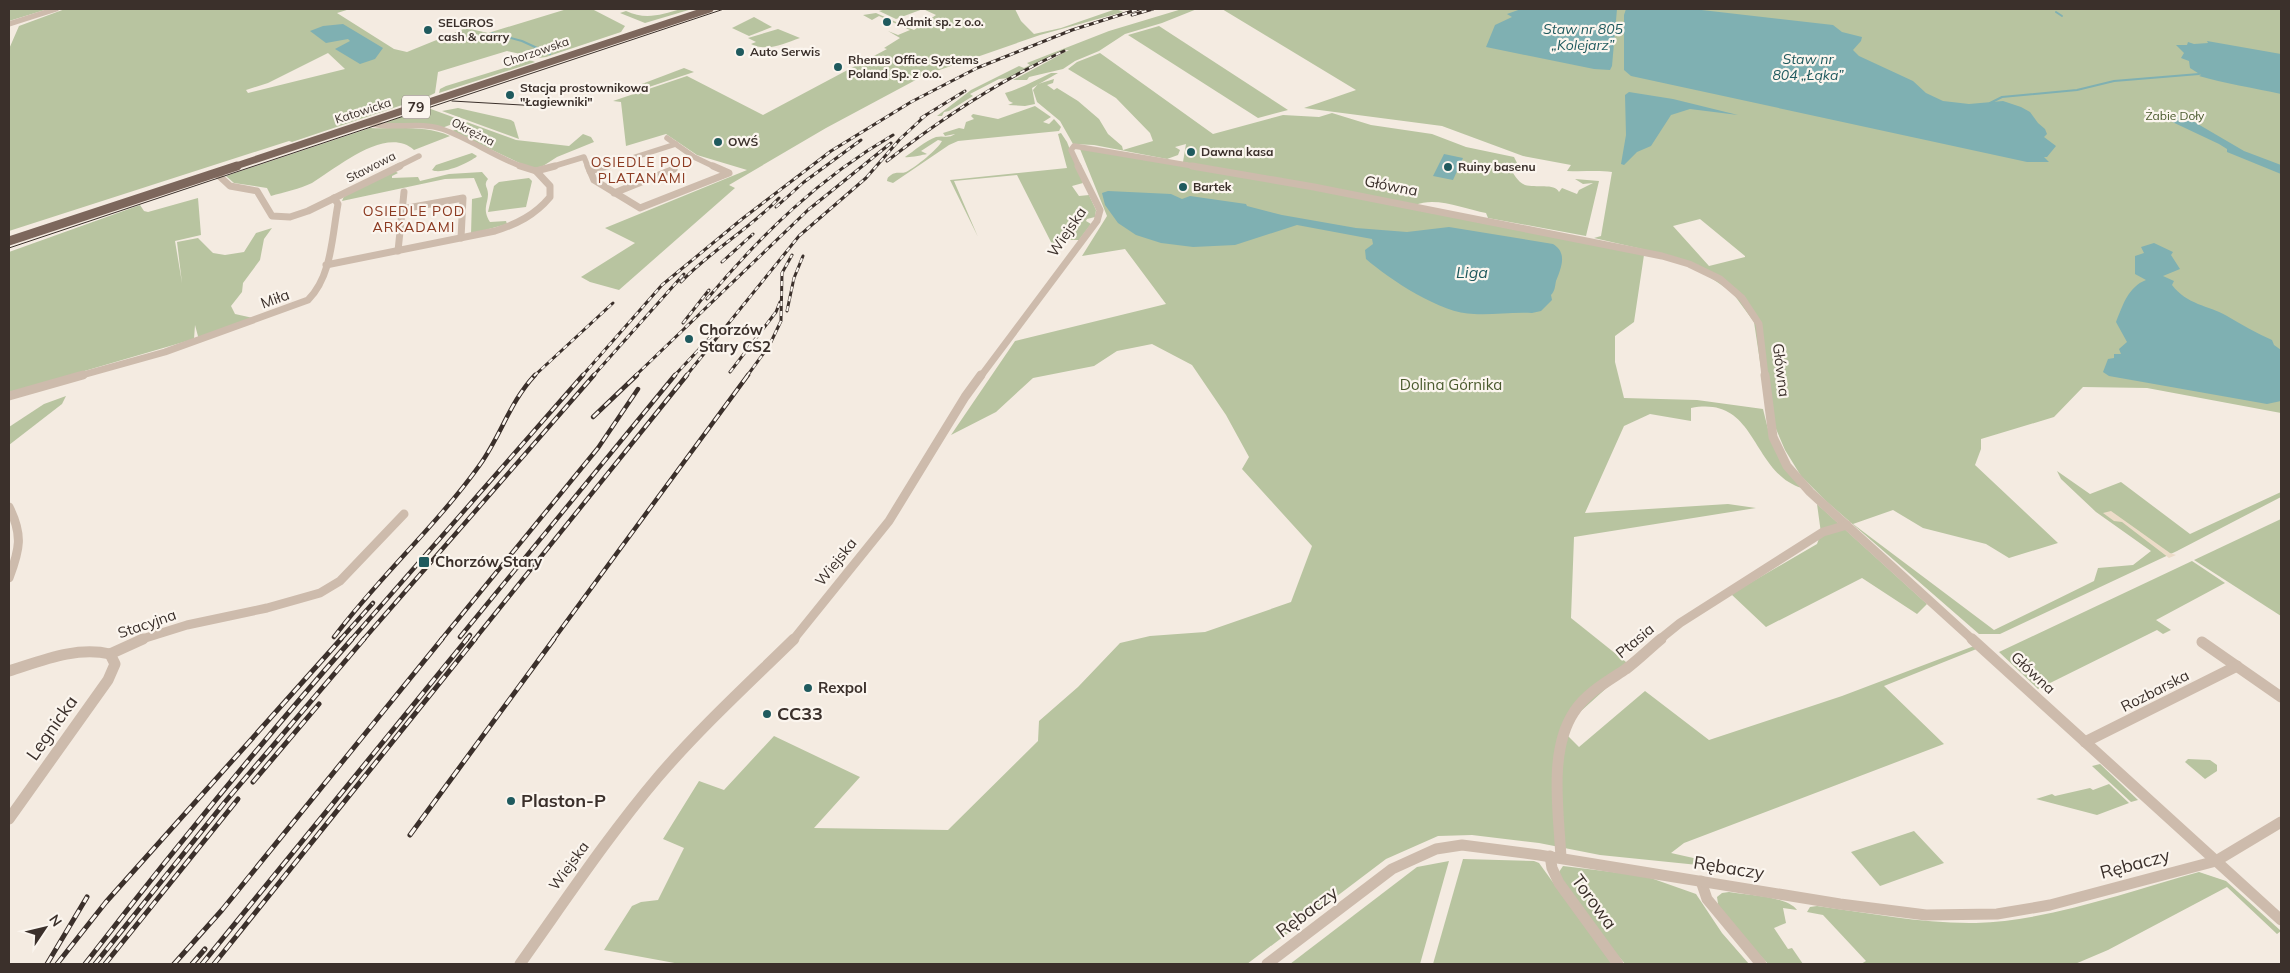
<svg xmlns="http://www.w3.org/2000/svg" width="2290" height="973" viewBox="0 0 2290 973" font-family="Mulish,sans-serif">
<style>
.green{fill:#b8c4a0;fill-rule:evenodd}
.plaza{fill:#ecdcc8}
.water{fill:#7fb0b2}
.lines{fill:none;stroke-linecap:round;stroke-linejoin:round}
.stream{stroke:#7fb0b2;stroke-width:2}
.minor-far3{stroke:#cdbbac;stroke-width:5.5}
.minor-far2{stroke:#cdbbac;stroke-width:7}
.minor-far1{stroke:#cdbbac;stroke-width:9}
.minor{stroke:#cdbbac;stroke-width:11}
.major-far1{stroke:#7d675c;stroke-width:7}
.major{stroke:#7d675c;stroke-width:9}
.tram{stroke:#3b302b;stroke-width:1}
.rail-far2-casing{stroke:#3b302b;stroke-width:3}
.rail-far1-casing{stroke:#3b302b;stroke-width:4.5}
.rail-casing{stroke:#3b302b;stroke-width:5}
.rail-far2{stroke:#fbf5ee;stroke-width:2;stroke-dasharray:5;stroke-linecap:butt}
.rail-far1{stroke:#fbf5ee;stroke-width:2.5;stroke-dasharray:8;stroke-linecap:butt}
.rail{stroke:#fbf5ee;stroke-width:3;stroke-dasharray:9;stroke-linecap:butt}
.poi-dot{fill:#1f5a5e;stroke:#fbf5ee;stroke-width:2}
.labels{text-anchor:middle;stroke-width:4.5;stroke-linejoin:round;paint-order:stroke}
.far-poi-label{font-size:12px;font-weight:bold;fill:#3b302b;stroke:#fbf5ee;text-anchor:start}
.far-street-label{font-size:12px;fill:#3b302b;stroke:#fbf5ee}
.far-park-label{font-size:12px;fill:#4a5a2e;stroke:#fbf5ee}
.far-water-label{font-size:14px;font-style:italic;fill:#1f5a5e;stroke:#fbf5ee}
.shield{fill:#fbf5ee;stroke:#756b66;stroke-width:1}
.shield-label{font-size:14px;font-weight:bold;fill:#3b302b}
.far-neighbourhood-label{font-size:14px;letter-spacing:1px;fill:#8c3b22;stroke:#fbf5ee}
.street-label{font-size:15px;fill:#3b302b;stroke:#fbf5ee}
.poi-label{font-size:15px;font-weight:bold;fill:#3b302b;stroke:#fbf5ee;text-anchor:start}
.park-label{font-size:15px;fill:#4a5a2e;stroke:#fbf5ee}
.water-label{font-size:16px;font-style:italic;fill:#1f5a5e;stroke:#fbf5ee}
.near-poi-label{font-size:18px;font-weight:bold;fill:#3b302b;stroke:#fbf5ee;text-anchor:start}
.near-street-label{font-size:18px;fill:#3b302b;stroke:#fbf5ee}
</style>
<rect width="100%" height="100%" fill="#f4ebe1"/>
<g class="green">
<path d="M9,9H48L9,21Z"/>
<path d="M65,9H350L337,13L394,49L407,52L466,28L488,33L567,9H592L625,26L621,32L546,57L539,58L507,51L438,72L435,93L429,96L292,142L289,141L9,231V49L19,26ZM328,53L345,69L248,93L246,90L268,83Z"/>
<path d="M681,9H692L645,23L620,13L626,11C645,20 661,15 681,9Z"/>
<path d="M886,9H1015L1021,21L1034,34L1061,28L1116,9L1123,12L1040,35L925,75L826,128L729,185L735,188L619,290L590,282L581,277L635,243L605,228L747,170L697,155L666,134L626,146L621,102L613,101L687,76L763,115L887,49L884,48L900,38L888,31L898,35L910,30L879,16L872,20L863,15L876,13L914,30L936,15L923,9L896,19L879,11Z"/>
<path d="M1182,9H1197L1162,23L1125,34L1099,51L1075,61L1063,69L1029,77L1027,80H1013L1069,50H1065L1009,78L999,79L970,94L973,96L949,111L944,112L942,116H937L971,90L1019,66L1024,68L1030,65L1027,63L1109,31Z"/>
<path d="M1222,9H2281V413L2147,388L2083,387L2054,417L1981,439V449L1975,465L2058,543L2009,558L1986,544L1923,528L1893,510L1853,524L1994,630L2094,581L2098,568L2133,565L2151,551L2096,512L2061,479L2057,471L2090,494L2121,482L2190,534L2281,492V497L2177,551L2000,634H1979L1826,501L1801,476L1785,450L1767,408L1754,322L1732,292L1699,270L1642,249L1594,238L1601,236L1612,172C1597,170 1583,172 1567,171L1571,165L1523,156L1442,126L1304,108L1356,90ZM1700,219L1745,256V257L1709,266L1673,226Z"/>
<path d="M754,17L772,27L749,36L732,28Z"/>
<path d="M1159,26L1288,110L1258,118L1128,35Z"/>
<path d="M778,29L800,38C783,44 767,52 751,44L756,42L748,38Z"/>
<path d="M1100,53L1213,134L1283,115L1319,117L1332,113L1371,125L1432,134L1466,147L1514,157L1518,165L1509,168C1514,173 1517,182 1525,185C1535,188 1555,183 1559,192L1562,188L1577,194L1579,190L1593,183L1583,184L1575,179L1599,181L1586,236L1488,218L1486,213C1465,209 1436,196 1415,205L1183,162L1186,144L1175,147L1180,150L1178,155L1167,159L1094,145L1073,144L1060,121L1037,102L1033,90L1038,84L1054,79L1053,83L1047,85L1054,90L1057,88L1078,101L1099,119L1108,134L1122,146L1123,150L1153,141L1150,133L1116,98L1068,69L1077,62Z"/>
<path d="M530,60L535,62L439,93L440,89L446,86Z"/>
<path d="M684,68L694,72L631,93L626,90Z"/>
<path d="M1051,73H1058L1032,88L1035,104L1025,106L1008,105L1013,103L1009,101L1005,93C1022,88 1036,80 1051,73Z"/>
<path d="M1035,106L1051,117L1043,122L1049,124L1054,119L1061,127L1059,131L958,141L949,145L893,183L887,181C888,177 887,178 891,175C896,171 901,174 906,172C916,167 938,149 942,141L938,140L921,151L927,154C922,155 909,158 905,157C914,151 925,141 936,137C944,135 948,139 955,134L945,136L943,133L959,128L964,129L966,122L974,119L971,116L973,114L998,119Z"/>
<path d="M428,108L516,140L569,146L583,134L591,137L594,142L557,157L543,166L532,169L452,131L463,127L455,123L442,128L378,125Z"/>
<path d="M458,108L511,120L514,122L519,139L442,111Z"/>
<path d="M370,128C396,129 425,125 450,136L414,150C386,125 337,168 312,183C300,189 284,192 271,196L267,188L234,183L226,176Z"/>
<path d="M1061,133L1067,142L1083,183L1072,186L1079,196L1089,195L1096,210L1095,217L1087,219L1086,221L1091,224L1079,240H1066L1053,246L1017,175L954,181L978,237L950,180L1067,168L1058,134Z"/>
<path d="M1080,149L1124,152L1644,255L1634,322L1615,336V362L1624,398L1697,400L1763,409C1772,446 1776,460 1802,488C1750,472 1758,395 1691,408V421L1650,414L1624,426L1585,513L1728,504L1756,508L1574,537L1571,618L1631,666L1561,729L1579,747L1645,691L1709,740L1842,696L1974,646L1979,648L1884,686L1944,744L1684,843L1671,853L1747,870L1600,855L1539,843L1472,835L1438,836L1386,859L1247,964H680L604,950L632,906L641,902L658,900L684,848L663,839L699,781L724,790L774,736L860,777L814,828L948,830L1038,741L1039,721L1078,687L1120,643L1150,636L1205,632L1291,602L1312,546L1242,469L1249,457L1226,415L1192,365L1152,344L1117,351L1094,366L1033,378L996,412L951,435L1015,341L1166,304L1125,249L1082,256L1107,216Z"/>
<path d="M472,153L477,156C470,163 441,175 432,170L436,165Z"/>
<path d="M393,170L398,173L392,176V178L418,177L420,181L449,174L482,172L488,179C483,185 488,187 488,194C488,204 482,209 490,222L506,221L507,224L471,234L472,199L482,197L474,178L445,179L342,201L345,194Z"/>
<path d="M529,178L532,181L526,207L488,212L494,186L499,182Z"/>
<path d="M198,198L201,235L175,241L182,283L177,242L198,238L213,253L225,255L244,252L256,233L272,228L264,239L260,260L243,283L242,292L231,306L235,314L253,318L199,340L195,325L194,339L9,393V252L140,205L144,211L148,212Z"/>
<path d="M66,396L62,404L9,445V427L44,404Z"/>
<path d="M1817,504L1927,604L1917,614L1862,578L1766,627L1731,594L1817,544L1821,533Z"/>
<path d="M2281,519V616L2194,560Z"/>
<path d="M2192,561L2225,583L2156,620L2171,630L2163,634L2157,630L2038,689L1999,652Z"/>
<path d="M2188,759L2210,760L2217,765V771L2205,779L2185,762Z"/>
<path d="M2100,764L2138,800L2131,802L2092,766Z"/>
<path d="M2109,784L2129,803L2097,815L2036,799L2052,794L2055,796L2090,788L2093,790Z"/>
<path d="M1914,831L1944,863L1880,886L1851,852Z"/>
<path d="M1463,859L1534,861L1539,863L1612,964H1433Z"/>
<path d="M1449,861L1420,964H1290L1417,867Z"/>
<path d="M1563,866L1645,876L1696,894L1722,933L1749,964H1625C1604,938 1571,904 1559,872Z"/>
<path d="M2199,872L2226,881L2281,931L2277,934L2227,887L2108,950L2075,964H1861L1866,961L1823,915L1807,912L1810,907L1817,906C1869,913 1924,924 1976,923C2048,921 2130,891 2199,872Z"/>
<path d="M1729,892C1746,895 1787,896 1797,910L1783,908L1786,923L1774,928L1788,949L1792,948L1803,964H1768L1719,910L1717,897L1722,893Z"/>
</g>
<path class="plaza" d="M2111,511L2170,553L2176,555L2169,558L2122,522L2114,521L2103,513Z"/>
<g class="water">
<path d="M1521,9H1617L1612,66L1610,70L1594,69L1486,47L1495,25L1512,17L1507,14Z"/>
<path d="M1626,9H1693L1833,25L1842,32L1862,37L1861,41L1853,50L1859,56L1913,81L1926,93L1943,101L1969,104L2003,101L2021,107L2030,112L2038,123L2045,129L2047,134L2044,137L2056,146L2047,157H2044L2049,162H2027L1631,76L1624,70V15Z"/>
<path d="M343,24L383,48L375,59L360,64L335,49L350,41L348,39L326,43L310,31L323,26Z"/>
<path d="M2207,41L2281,54V94C2254,88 2223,83 2199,76L2201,75L2190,68L2189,61L2181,58L2184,53L2176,45H2187L2188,42L2194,44L2208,43Z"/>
<path d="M1629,92L1673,99L1738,115L1690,109L1671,115L1651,146L1637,152L1624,165L1621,164L1626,135L1625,95Z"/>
<path d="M2178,115L2191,120L2244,151L2281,165V174L2227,152V149L2219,144L2166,119Z"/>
<path d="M1444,154L1463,158L1453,180L1433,176Z"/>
<path d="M1108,191L1171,194L1182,199L1190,196L1246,204L1247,206L1282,215L1356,228L1407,232L1449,227L1553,244C1568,253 1561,268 1556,281C1555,286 1555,291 1551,295L1552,300L1541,311L1532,313C1512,312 1493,315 1474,314C1441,314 1389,279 1366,259L1365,250L1373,244L1372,239L1297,225L1235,245L1193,247L1161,243L1136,235L1118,223L1105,205L1102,193Z"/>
<path d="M2154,243L2173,252L2171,255L2180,269L2163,276L2174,281L2172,285C2187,305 2208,305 2227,316C2241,324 2256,333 2272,340L2274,345L2281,350V401L2267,404L2109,376L2103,372L2108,359L2114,358V354H2121L2119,349L2127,342L2116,322C2123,305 2128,287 2146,280L2135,274V256L2144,253L2141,247Z"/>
</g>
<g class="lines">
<g class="stream">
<path d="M2056,12L2062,16"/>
<path d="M492,33L522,41L550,54"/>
<path d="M1990,103L2002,97L2077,90L2114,81L2199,74"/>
</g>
<g class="minor-far3">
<path d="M9,24L56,9"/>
<path d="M368,123C392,130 419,121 442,129C470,139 495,157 523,167"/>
<path d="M667,138L694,157L715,167"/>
<path d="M397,167L419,156"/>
<path d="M551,167L584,157L588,167"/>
<path d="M604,167L676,144"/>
<path d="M1079,167L1071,150L1074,146L1199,167"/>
</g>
<g class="minor-far2">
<path d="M520,166L536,171L555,166"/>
<path d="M588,166L594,180L640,208L729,173L713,166"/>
<path d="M1192,166L1314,187L1662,256L1689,264L1720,279L1742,298L1759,324L1765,376"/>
<path d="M590,171L608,166"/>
<path d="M216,173L230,186L257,191L272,216L290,217L308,211L400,166"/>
<path d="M614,193L674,169"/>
<path d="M402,209L463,198L461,238"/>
<path d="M398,251L404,192"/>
<path d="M326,265L495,231C517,224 535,215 550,197V186L536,171"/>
<path d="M79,376L165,352L308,300C332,276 332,236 338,204L334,198"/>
<path d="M981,376L1097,221L1100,210L1078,166"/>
</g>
<g class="minor-far1">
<path d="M1765,375L1773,437L1787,466L1810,492L1973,640"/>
<path d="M9,396L83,375"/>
<path d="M9,507C23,535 20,549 9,578"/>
<path d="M139,640L187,625L267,608L320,593L340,581L404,514"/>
<path d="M793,640L889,521L965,397L981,375"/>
<path d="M1659,640L1680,623L1823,532L1847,525"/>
</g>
<g class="minor">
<path d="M1972,639L2281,920"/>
<path d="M2202,642L2281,697"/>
<path d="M110,654L143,639"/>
<path d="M9,671C41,661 76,646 110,654"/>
<path d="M2085,742L2237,666"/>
<path d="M9,819L108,680L115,664L110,654"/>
<path d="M1550,856L1552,868L1559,883L1618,964"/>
<path d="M1561,858C1559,814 1548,751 1574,712C1586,693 1608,681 1626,669C1638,660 1649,649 1661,639"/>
<path d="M1701,881L1707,899L1761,964"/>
<path d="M520,964C565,901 608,836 658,777C700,728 748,684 794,639"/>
<path d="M1267,964L1392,869L1436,849L1462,845L1539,855L1840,904L1926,915L1997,914L2050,905L2216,861L2281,822"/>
</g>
<path class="major-far1" d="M233,167L710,9"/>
<path class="major" d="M9,241L237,166"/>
<g class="tram">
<path d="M452,101L539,106"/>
<path d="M9,248L724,9"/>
</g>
<g class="rail-far2-casing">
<g id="rail-far2">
<path d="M1132,15L1153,9"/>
<path d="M921,118L965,91"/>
<path d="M887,161C942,118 1000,80 1064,51"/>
<path d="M776,207L804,182L861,140"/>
<path d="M722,262L753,234"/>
<path d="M681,282C711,250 749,230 779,198"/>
<path d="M707,299C762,234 819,178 893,135"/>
<path d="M787,311L794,278L803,256"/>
<path d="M683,323L709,290"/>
<path d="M730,372L776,312L780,302"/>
<path d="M534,376L613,303"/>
<path d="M582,376L662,285L742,219L831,151L911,102L977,68L1072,30L1139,9"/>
<path d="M593,376L684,274"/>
<path d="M635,376L808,210L891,143"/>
<path d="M674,376L718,329"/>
<path d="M686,376L799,236L866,178L900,139L926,115"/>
<path d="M747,376L769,346L781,321L782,273L792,255"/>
</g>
</g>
<g class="rail-far1-casing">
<g id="rail-far1">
<path d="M593,417L637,375"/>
<path d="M334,637C379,577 436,526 479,466C501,436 509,403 535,375"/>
<path d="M460,637L675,375"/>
<path d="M340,640L373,603"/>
<path d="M351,640L583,375"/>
<path d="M363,640L594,375"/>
<path d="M441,640L598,448L638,389"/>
<path d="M466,640L470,635"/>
<path d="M474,640L687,375"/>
<path d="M553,640L748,375"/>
</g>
</g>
<g class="rail-casing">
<g id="rail">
<path d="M253,782L319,704"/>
<path d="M410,835L554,639"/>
<path d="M47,964L87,897"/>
<path d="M57,964L106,902L341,639"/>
<path d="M85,964C171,853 259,745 352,639"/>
<path d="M95,964L225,802L364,639"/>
<path d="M105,964L238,799"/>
<path d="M174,964L222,910L442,639"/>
<path d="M192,964L205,949"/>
<path d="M202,964L467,639"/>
<path d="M214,964L475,639"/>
</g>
</g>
<use href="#rail-far2" class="rail-far2"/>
<use href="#rail-far1" class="rail-far1"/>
<use href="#rail" class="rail"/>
</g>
<g class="poi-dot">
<circle cx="887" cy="22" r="5"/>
<circle cx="428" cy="30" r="5"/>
<circle cx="740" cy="52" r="5"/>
<circle cx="838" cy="67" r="5"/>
<circle cx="510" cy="95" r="5"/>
<circle cx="718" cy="142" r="5"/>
<circle cx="1191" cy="152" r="5"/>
<circle cx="1448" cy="167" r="5"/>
<circle cx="1183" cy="187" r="5"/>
<circle cx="689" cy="339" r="5"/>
<rect x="418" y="556" width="12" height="12" rx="2.5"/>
<circle cx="808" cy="688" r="5"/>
<circle cx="767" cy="714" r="5"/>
<circle cx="511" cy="801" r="5"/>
</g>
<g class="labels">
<g class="far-poi-label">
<text x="897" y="26">Admit sp. z o.o.</text>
<text x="438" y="27">SELGROS<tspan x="438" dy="14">cash &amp; carry</tspan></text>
<text x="750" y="56">Auto Serwis</text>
<text x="848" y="64">Rhenus Office Systems<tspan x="848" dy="14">Poland Sp. z o.o.</tspan></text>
<text x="520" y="92">Stacja prostownikowa<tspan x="520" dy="14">"Łagiewniki"</tspan></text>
<text x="728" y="146">OWŚ</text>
<text x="1201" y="156">Dawna kasa</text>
<text x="1458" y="171">Ruiny basenu</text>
<text x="1193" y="191">Bartek</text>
</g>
<g class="far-street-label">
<text transform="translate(536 52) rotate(-19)" y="4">Chorzowska</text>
<text transform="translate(363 111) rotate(-18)" y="4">Katowicka</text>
<text transform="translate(473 132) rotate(27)" y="4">Okrężna</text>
<text transform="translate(371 167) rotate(-27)" y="4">Stawowa</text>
</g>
<g class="far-park-label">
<text x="2175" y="120">Żabie Doły</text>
</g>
<g class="far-water-label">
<text x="1583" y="34">Staw nr 805<tspan x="1583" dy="16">„Kolejarz”</tspan></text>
<text x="1808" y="64">Staw nr<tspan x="1808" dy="16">804 „Łąka”</tspan></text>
</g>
<rect class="shield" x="402" y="95.5" width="28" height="23" rx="4"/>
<g class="shield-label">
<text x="416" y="112">79</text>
</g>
<g class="far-neighbourhood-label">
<text x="642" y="167">OSIEDLE POD<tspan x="642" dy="16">PLATANAMI</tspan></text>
<text x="414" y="216">OSIEDLE POD<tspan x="414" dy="16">ARKADAMI</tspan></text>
</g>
<g class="street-label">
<text transform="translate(1391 186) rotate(11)" y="5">Główna</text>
<text transform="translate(1067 232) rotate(-56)" y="5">Wiejska</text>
<text transform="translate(275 299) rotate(-20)" y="5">Miła</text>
<text transform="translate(1781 370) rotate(83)" y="5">Główna</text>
<text transform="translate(836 562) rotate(-51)" y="5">Wiejska</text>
<text transform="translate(147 624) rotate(-19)" y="5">Stacyjna</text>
<text transform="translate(1635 641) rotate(-40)" y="5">Ptasia</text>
<text transform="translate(2033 673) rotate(43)" y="5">Główna</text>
<text transform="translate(2155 691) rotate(-27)" y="5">Rozbarska</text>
<text transform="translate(569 866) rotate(-54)" y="5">Wiejska</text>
</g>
<g class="poi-label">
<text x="699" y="335">Chorzów<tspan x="699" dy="17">Stary CS2</tspan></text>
<text x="435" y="567">Chorzów Stary</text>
<text x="818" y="693">Rexpol</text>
</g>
<g class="park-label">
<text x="1451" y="390">Dolina Górnika</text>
</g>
<g class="water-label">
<text x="1472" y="278">Liga</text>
</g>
<g class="near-poi-label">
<text x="777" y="720">CC33</text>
<text x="521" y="807">Plaston-P</text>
</g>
<g class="near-street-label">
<text transform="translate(52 728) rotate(-55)" y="6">Legnicka</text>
<text transform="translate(2135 864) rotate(-15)" y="6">Rębaczy</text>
<text transform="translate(1729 868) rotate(9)" y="6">Rębaczy</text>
<text transform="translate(1594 902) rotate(54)" y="6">Torowa</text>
<text transform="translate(1307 912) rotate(-37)" y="6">Rębaczy</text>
</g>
</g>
<rect width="2290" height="973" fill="none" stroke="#3b302b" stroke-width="20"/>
<g transform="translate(45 928) rotate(55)" stroke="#fbf5ee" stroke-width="4" paint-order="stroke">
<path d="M0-4L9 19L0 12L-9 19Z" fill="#3b302b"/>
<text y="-8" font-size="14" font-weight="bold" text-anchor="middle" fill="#3b302b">N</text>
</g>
</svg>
